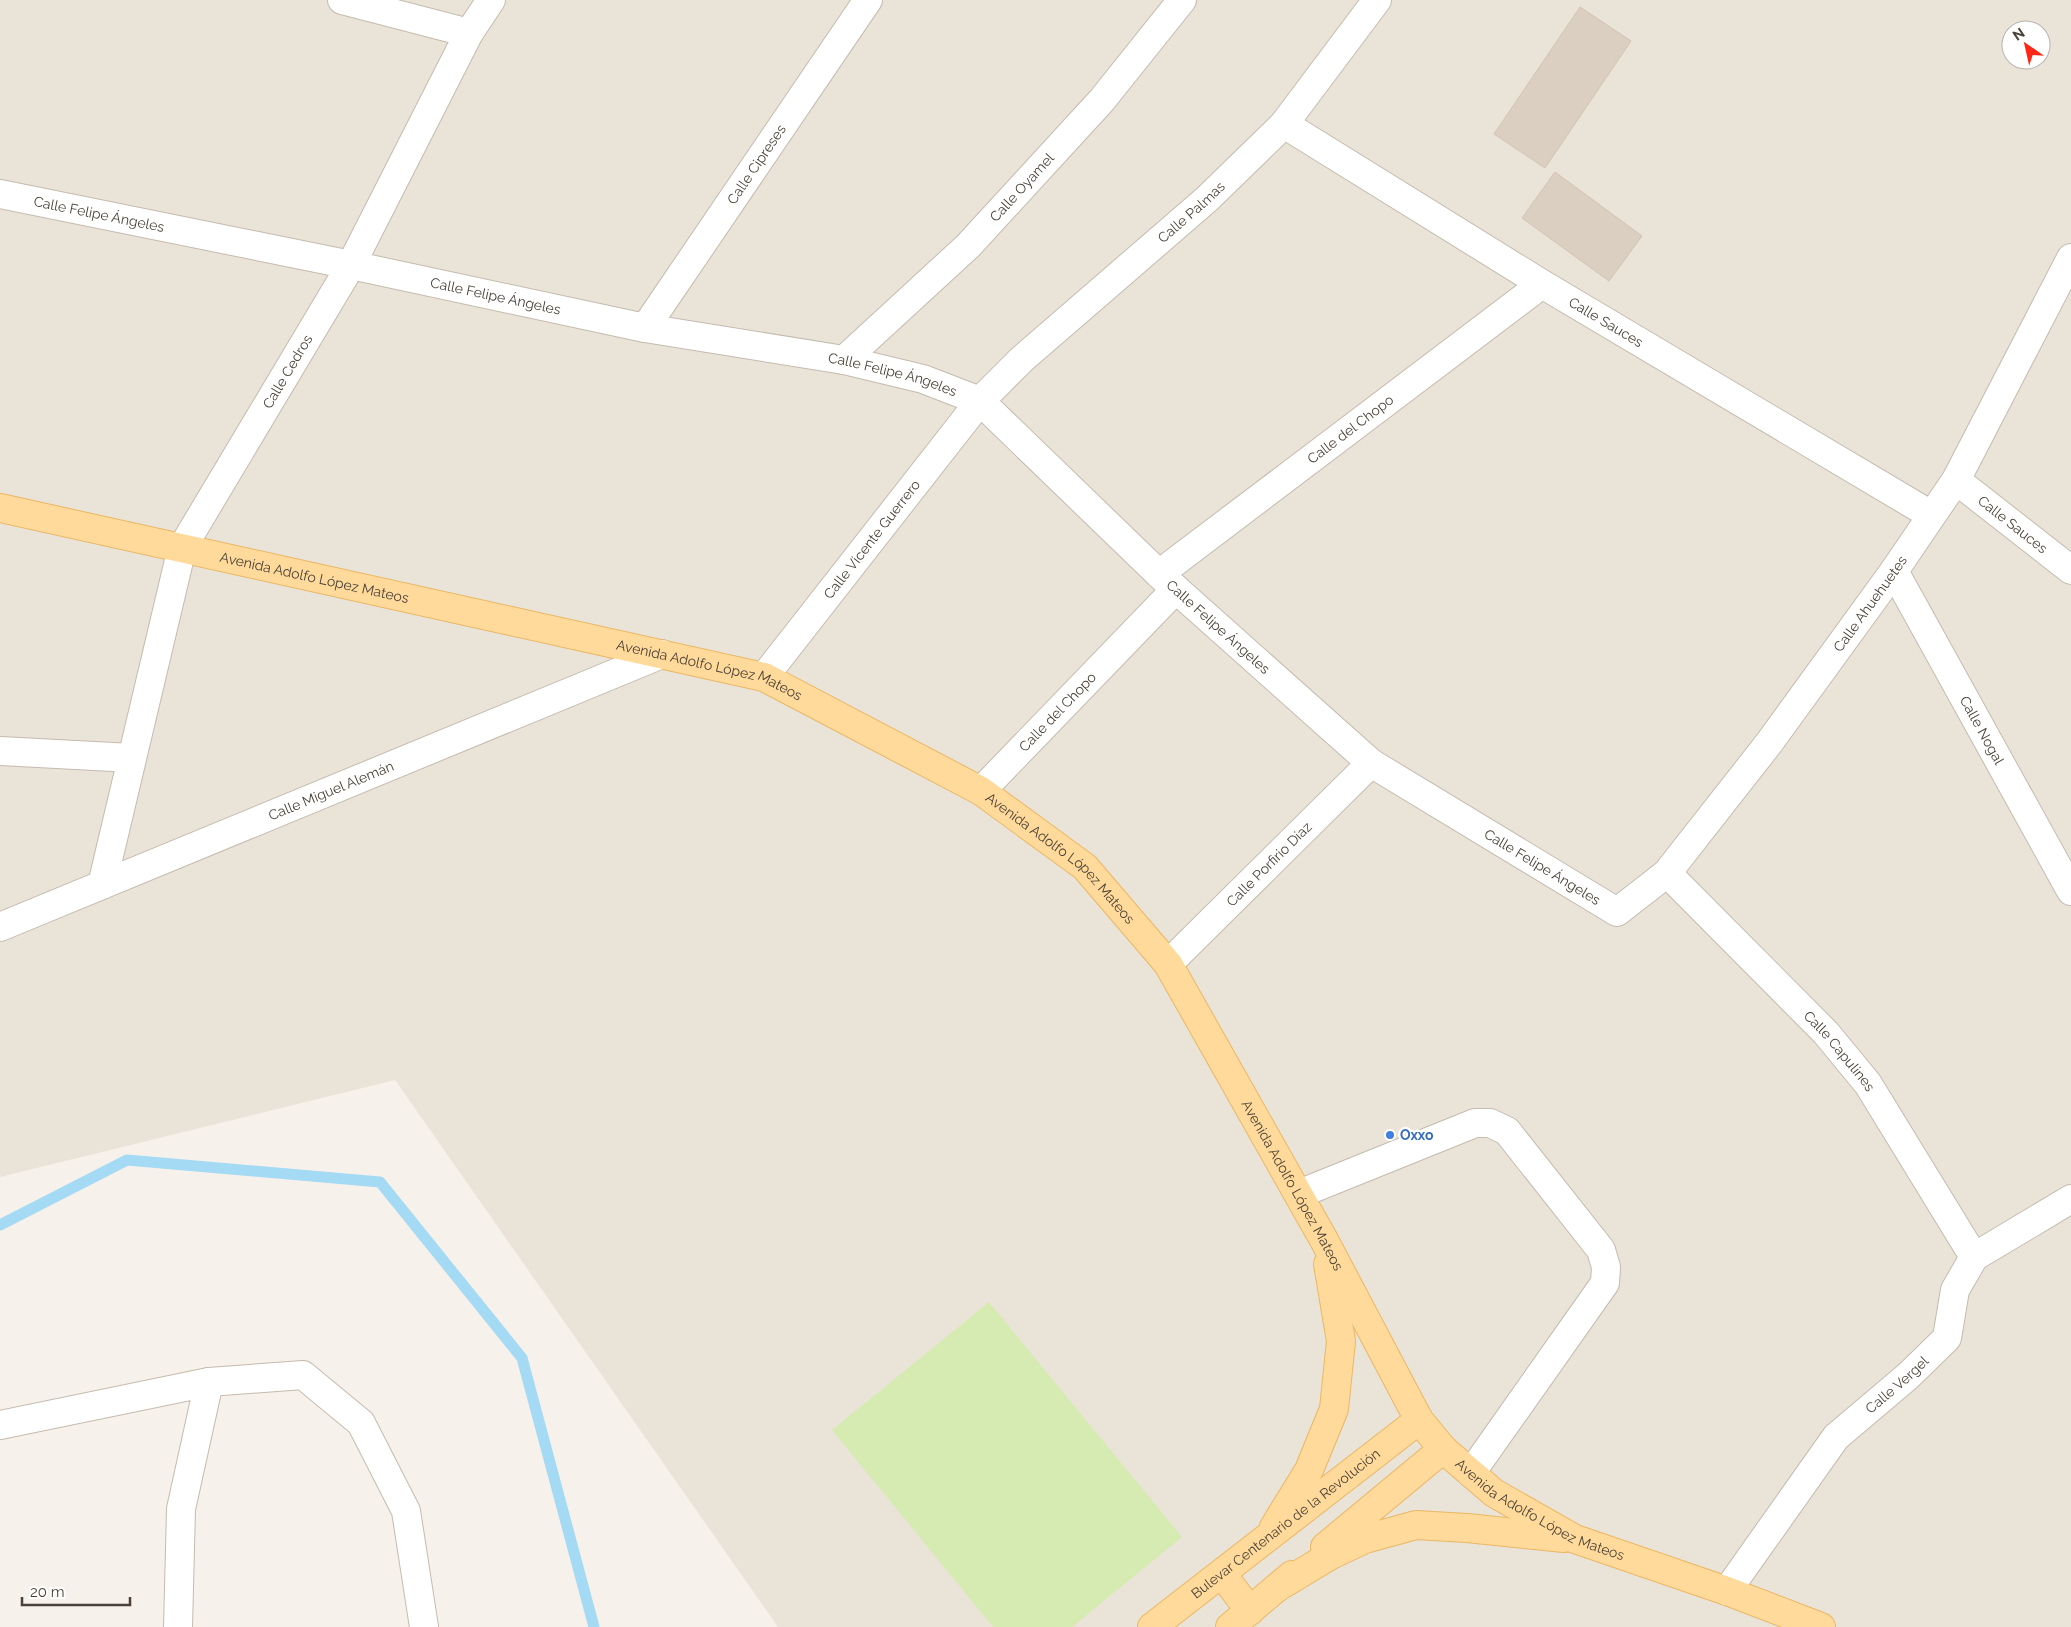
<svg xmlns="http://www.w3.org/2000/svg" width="2071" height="1627" viewBox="0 0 2071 1627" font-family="Raleway,sans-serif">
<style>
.residential{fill:#eae3d8;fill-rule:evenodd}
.green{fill:#d6ebb2}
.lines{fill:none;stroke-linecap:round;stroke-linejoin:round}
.stream{stroke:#a5daf4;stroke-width:11}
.building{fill:#dbcfc2;stroke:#d3c3b2}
.minor-casing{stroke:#c5bbaf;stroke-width:30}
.major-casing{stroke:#eab764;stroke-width:30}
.minor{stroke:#fff;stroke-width:28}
.major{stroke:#ffda9a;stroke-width:28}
.shop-dot{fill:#3f7fe0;stroke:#fff;stroke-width:2}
.labels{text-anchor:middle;stroke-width:4.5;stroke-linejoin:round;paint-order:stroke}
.street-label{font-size:14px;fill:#4a4238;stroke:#fff}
.shop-label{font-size:14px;font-weight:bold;fill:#366cbe;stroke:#fff;text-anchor:start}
</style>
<rect width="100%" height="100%" fill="#f6f1ea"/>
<path class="residential" d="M0,0H2071V1627H778L395,1080L0,1177ZM2011,30H2041V60H2011Z"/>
<path class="green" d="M989,1302L1182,1537L1072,1627H993L832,1430Z"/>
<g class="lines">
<path class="stream" d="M0,1225L127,1160L380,1182L522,1358L594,1627"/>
</g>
<g class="building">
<path d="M1580,7L1631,41L1545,168L1494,134Z"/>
<path d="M1555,172L1642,236L1609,281L1522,218Z"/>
</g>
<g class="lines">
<g class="minor-casing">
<g id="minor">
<path d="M342,0L469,33"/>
<path id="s1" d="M1284,124L1542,284L1931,515"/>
<path id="s2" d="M0,194L351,265L645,328L844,360L923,379L980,401L1159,574L1371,763L1617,912L1667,873L1769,743L1894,571L1956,480L2071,258"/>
<path id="s3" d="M645,328L868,0"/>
<path id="s4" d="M844,360L968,246L1102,100L1182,0"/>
<path id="s5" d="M1956,480L2071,570"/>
<path id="s6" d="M1894,571L2071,891"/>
<path id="s7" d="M1159,574L1542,284"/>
<path id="s8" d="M764,677L980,401L1021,360L1207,199L1284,124L1377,0"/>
<path d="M0,751L132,758"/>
<path id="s9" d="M981,791L1176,589"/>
<path id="s10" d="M1667,873L1826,1033L1868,1084L1974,1257"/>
<path id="s11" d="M102,885L182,548L351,265L469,33L491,0"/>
<path id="s12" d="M0,927L662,654"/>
<path id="s13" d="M1168,964L1371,763"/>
<path d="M1299,1194L1475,1123H1490L1507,1131L1601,1250L1606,1267L1605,1283L1471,1473"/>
<path d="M0,1425L209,1382L303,1375L361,1423L406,1511L424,1627"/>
<path id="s14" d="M1727,1591L1836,1437L1908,1376L1947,1338L1955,1290L1974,1257L2071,1199"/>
<path d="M178,1627L181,1509L209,1382"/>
</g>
</g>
<g class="major-casing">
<g id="major">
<path id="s15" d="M0,508L764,677L981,791L1085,867L1168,964L1324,1240L1419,1420L1443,1449L1494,1493L1575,1539L1727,1591L1821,1627"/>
<path d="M1274,1527L1309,1470L1334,1409L1341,1341L1328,1264"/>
<path d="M1325,1547L1443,1449"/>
<path d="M1222,1574L1250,1611"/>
<path d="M1278,1587L1331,1555L1365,1539L1416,1525L1467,1528L1564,1538"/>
<path id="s16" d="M1152,1627L1419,1420"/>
<path d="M1230,1627L1292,1575"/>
</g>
</g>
<use href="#minor" class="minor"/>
<use href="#major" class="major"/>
</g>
<circle class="shop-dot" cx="1390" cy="1135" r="5"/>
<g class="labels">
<g class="street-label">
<text dy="5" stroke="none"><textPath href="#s3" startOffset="198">Calle Cipreses</textPath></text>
<text dy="5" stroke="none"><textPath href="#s4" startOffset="248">Calle Oyamel</textPath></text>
<text dy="5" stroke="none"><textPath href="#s8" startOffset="634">Calle Palmas</textPath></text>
<text dy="5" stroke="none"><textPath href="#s2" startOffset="101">Calle Felipe Ángeles</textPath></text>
<text dy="5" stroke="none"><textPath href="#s2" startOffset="506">Calle Felipe Ángeles</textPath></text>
<text dy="5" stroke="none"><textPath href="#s1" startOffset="378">Calle Sauces</textPath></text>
<text dy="5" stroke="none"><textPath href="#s11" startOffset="552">Calle Cedros</textPath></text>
<text dy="5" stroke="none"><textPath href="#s2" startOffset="911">Calle Felipe Ángeles</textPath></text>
<text dy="5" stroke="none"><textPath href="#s7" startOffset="240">Calle del Chopo</textPath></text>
<text dy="5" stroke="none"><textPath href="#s5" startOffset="72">Calle Sauces</textPath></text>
<text dy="5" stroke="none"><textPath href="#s8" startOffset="175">Calle Vicente Guerrero</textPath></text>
<text dy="5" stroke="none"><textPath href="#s15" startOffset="322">Avenida Adolfo López Mateos</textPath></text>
<text dy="5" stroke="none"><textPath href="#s2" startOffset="2224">Calle Ahuehuetes</textPath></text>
<text dy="5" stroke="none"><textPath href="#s2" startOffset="1331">Calle Felipe Ángeles</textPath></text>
<text dy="5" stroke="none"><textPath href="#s15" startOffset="728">Avenida Adolfo López Mateos</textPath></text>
<text dy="5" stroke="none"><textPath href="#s9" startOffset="110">Calle del Chopo</textPath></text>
<text dy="5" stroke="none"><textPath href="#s6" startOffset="182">Calle Nogal</textPath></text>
<text dy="5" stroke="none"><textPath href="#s12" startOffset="358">Calle Miguel Alemán</textPath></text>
<text dy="5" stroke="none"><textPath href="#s15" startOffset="1132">Avenida Adolfo López Mateos</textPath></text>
<text dy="5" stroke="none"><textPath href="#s13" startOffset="142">Calle Porfirio Díaz</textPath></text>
<text dy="5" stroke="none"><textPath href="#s2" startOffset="1736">Calle Felipe Ángeles</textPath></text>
<text dy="5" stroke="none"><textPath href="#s10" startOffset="248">Calle Capulines</textPath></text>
<text dy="5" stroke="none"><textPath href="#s15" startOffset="1538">Avenida Adolfo López Mateos</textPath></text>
<text dy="5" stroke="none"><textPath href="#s14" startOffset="269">Calle Vergel</textPath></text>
<text dy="5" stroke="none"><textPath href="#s15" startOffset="1958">Avenida Adolfo López Mateos</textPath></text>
<text dy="5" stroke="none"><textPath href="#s16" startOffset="169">Bulevar Centenario de la Revolución</textPath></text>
</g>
<g class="shop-label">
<text x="1400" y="1140">Oxxo</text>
</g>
</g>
<g transform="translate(2026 45) rotate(326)"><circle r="24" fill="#ffffff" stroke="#b7b3af"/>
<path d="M0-4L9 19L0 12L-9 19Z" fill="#ff2818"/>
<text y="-8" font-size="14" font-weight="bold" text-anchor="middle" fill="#4a4238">N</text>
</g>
<path d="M22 1597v8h108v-8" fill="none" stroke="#4a4238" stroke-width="2.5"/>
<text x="30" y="1597" font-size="15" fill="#4a4238" stroke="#ffffff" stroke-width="4" paint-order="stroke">20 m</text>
</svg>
